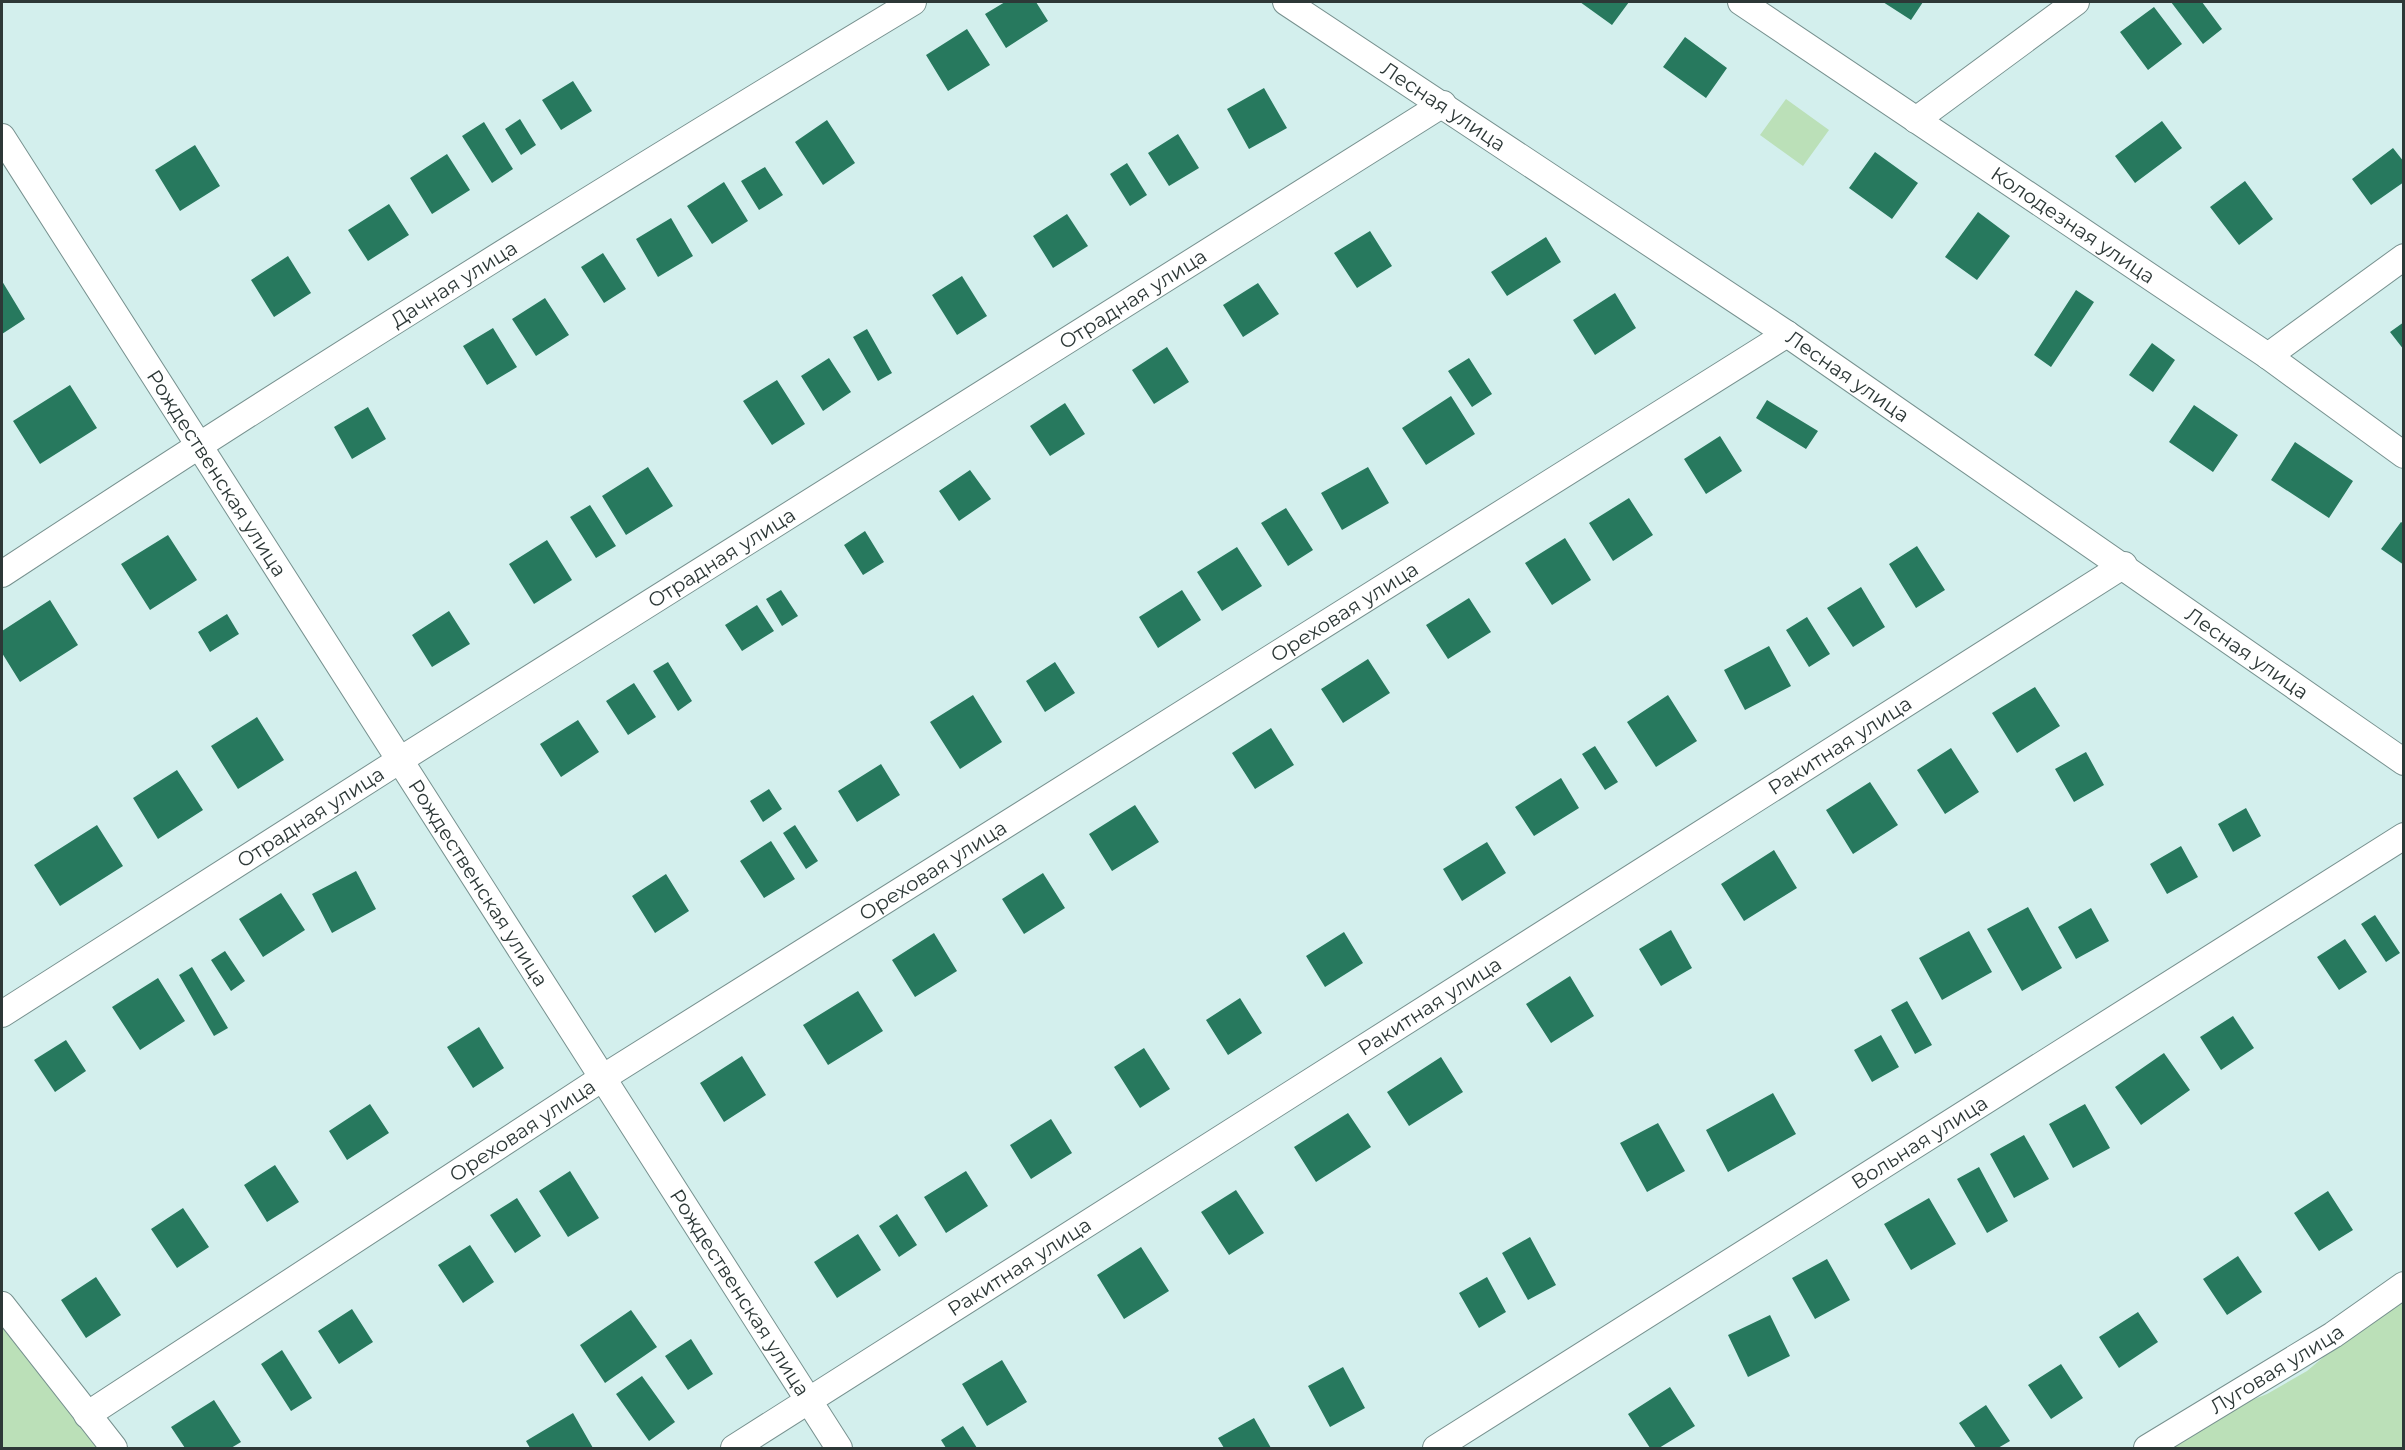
<svg xmlns="http://www.w3.org/2000/svg" width="2405" height="1450" font-family="Montserrat,sans-serif">
	<style>
		.green { fill: #bbe0b8 }
		.building { fill: #27795e }
		.lines { fill: none; stroke-linecap: round; stroke-linejoin: round }
		.minor-casing { stroke: #77918f; stroke-width: 28 }
		.minor { stroke: #fff; stroke-width: 26 }
		.labels { text-anchor: middle; stroke-width: 6; stroke-linejoin: round; paint-order: stroke }
		.street-label { font-size: 20px; fill: #2d3837; stroke: #e0fdfa }
	</style>
	<rect width="100%" height="100%" fill="#d3efed"/>
	<!-- green -->
	<path class="green" d="M1786 99 1829 130 1803 166 1760 135Z
		M2403 1292V1448H2164L2215 1415 2267 1394 2307 1371 2391 1300Z
		M2 1326 99 1448H2Z"/>
	<!-- building -->
	<path class="building" d="M1005 2H1036L1048 21 1006 48 985 14Z
		M1580 2H1629L1612 25Z
		M1883 2H1923L1911 20Z
		M2171 2H2202L2222 29 2203 44Z
		M2154 7 2182 44 2148 70 2120 32Z
		M967 29 990 65 948 91 926 55Z
		M1685 37 1727 68 1706 98 1663 67Z
		M573 81 592 111 561 130 542 100Z
		M1264 88 1287 128 1249 149 1227 109Z
		M520 119 536 145 521 155 505 129Z
		M827 120 855 163 823 185 795 142Z
		M2162 121 2182 148 2135 183 2115 156Z
		M484 122 513 169 492 183 462 136Z
		M1178 134 1199 168 1169 186 1148 153Z
		M195 145 220 186 180 211 155 170Z
		M2393 148 2404 162V182L2371 205 2352 179Z
		M1875 152 1918 183 1892 219 1849 188Z
		M447 154 470 190 432 214 410 178Z
		M1127 163 1147 195 1130 206 1110 174Z
		M765 167 783 195 759 210 741 181Z
		M2245 181 2273 219 2239 245 2210 207Z
		M724 182 748 221 712 244 687 206Z
		M389 204 409 235 368 261 348 230Z
		M1978 212 2010 236 1977 280 1945 257Z
		M1067 214 1088 246 1053 268 1033 236Z
		M671 218 693 256 658 277 636 239Z
		M1370 231 1392 266 1357 288 1334 253Z
		M1546 237 1561 262 1507 296 1491 272Z
		M603 253 626 289 604 303 581 267Z
		M288 256 311 293 274 317 251 280Z
		M962 276 987 316 957 335 932 295Z
		M2 281 25 319 2 334Z
		M1258 283 1279 314 1243 337 1223 305Z
		M2076 290 2094 302 2051 367 2034 355Z
		M1615 293 1636 328 1595 355 1573 320Z
		M545 298 569 335 536 356 512 319Z
		M2404 322V350L2390 332Z
		M493 328 517 367 487 385 463 346Z
		M867 329 892 373 878 381 853 337Z
		M2152 343 2175 360 2153 392 2129 375Z
		M1167 347 1189 382 1154 404 1132 370Z
		M829 358 851 392 823 411 801 376Z
		M1469 358 1492 394 1472 407 1448 371Z
		M777 380 805 424 772 445 743 401Z
		M70 385 97 428 40 464 13 421Z
		M1451 396 1475 434 1426 465 1402 428Z
		M1767 400 1818 431 1806 449 1756 418Z
		M1065 403 1085 434 1050 456 1030 426Z
		M2194 405 2238 435 2213 472 2169 442Z
		M368 407 386 439 352 459 334 427Z
		M1720 436 1742 471 1706 494 1684 459Z
		M2295 442 2353 481 2329 518 2271 480Z
		M648 467 673 506 626 535 602 496Z
		M1368 467 1389 503 1342 530 1321 493Z
		M970 470 991 499 959 521 939 491Z
		M1629 498 1653 535 1613 561 1589 523Z
		M590 505 616 546 596 558 570 517Z
		M1286 508 1313 550 1288 566 1261 523Z
		M2401 522 2404 524V565L2381 549Z
		M865 531 884 562 863 575 844 545Z
		M168 535 197 580 150 610 121 564Z
		M1565 538 1591 580 1552 605 1525 563Z
		M547 540 572 580 534 604 509 564Z
		M1917 546 1945 590 1916 608 1889 564Z
		M1237 547 1262 586 1222 611 1197 572Z
		M1861 587 1885 627 1853 647 1827 608Z
		M781 590 798 616 782 626 766 599Z
		M1182 590 1201 620 1158 648 1139 617Z
		M1469 598 1491 632 1448 659 1426 625Z
		M50 600 78 645 20 682 2 653V631Z
		M757 605 774 631 742 651 725 625Z
		M449 611 470 644 432 667 412 635Z
		M227 614 239 634 210 652 198 632Z
		M1807 617 1830 654 1809 667 1786 630Z
		M1769 646 1791 686 1745 710 1724 670Z
		M1368 659 1390 693 1343 723 1321 689Z
		M668 662 692 701 678 711 653 671Z
		M1055 662 1075 693 1045 712 1026 681Z
		M634 683 656 717 628 735 606 701Z
		M2035 687 2060 726 2017 753 1992 713Z
		M973 695 1002 742 960 769 930 722Z
		M1668 695 1697 741 1656 767 1627 722Z
		M257 717 284 760 238 789 211 746Z
		M578 720 599 752 561 777 540 744Z
		M1271 728 1294 765 1255 789 1232 753Z
		M1595 746 1618 782 1605 790 1582 754Z
		M1951 748 1979 792 1945 814 1917 770Z
		M2086 752 2104 785 2074 802 2055 769Z
		M881 764 900 795 857 822 838 791Z
		M177 770 203 810 158 839 133 798Z
		M1561 778 1579 808 1534 836 1515 807Z
		M1870 782 1898 825 1853 854 1826 810Z
		M769 789 782 809 763 822 750 801Z
		M1135 805 1159 842 1112 871 1089 834Z
		M2246 808 2261 836 2233 852 2218 824Z
		M97 825 123 866 60 906 34 865Z
		M795 825 818 861 806 869 783 833Z
		M771 841 795 879 764 898 740 861Z
		M1487 842 1506 873 1462 901 1443 869Z
		M2181 846 2198 877 2167 894 2150 864Z
		M1774 850 1797 888 1744 921 1721 884Z
		M356 871 376 909 332 933 312 894Z
		M1043 873 1065 908 1024 934 1002 899Z
		M666 874 689 911 655 933 632 896Z
		M281 893 305 930 263 957 239 919Z
		M2028 907 2062 968 2022 991 1987 929Z
		M2091 908 2109 941 2076 959 2058 927Z
		M2375 915 2400 953 2386 962 2361 924Z
		M1671 930 1692 968 1661 986 1639 949Z
		M1969 931 1992 972 1942 1000 1919 958Z
		M1344 932 1363 963 1325 987 1306 956Z
		M934 933 957 971 915 997 892 960Z
		M2345 939 2367 972 2339 990 2317 957Z
		M225 951 245 981 231 991 211 960Z
		M192 967 228 1028 214 1036 179 975Z
		M1570 976 1594 1016 1551 1043 1526 1004Z
		M158 978 185 1021 140 1050 112 1007Z
		M858 991 883 1031 828 1065 803 1025Z
		M1240 998 1262 1033 1228 1055 1206 1020Z
		M1907 1001 1932 1045 1915 1054 1891 1010Z
		M2233 1016 2254 1048 2221 1070 2200 1037Z
		M479 1027 504 1068 473 1088 447 1047Z
		M1881 1035 1899 1067 1872 1082 1854 1050Z
		M66 1040 86 1071 55 1092 34 1060Z
		M1144 1048 1170 1089 1140 1108 1114 1067Z
		M2164 1053 2190 1090 2141 1125 2115 1087Z
		M742 1056 766 1095 724 1122 700 1083Z
		M1441 1057 1463 1092 1409 1126 1387 1092Z
		M1773 1093 1796 1134 1728 1172 1706 1130Z
		M370 1104 389 1133 347 1160 329 1131Z
		M2085 1104 2110 1148 2073 1168 2049 1124Z
		M1348 1113 1371 1147 1316 1182 1294 1147Z
		M1051 1119 1072 1153 1031 1179 1010 1145Z
		M1658 1123 1685 1171 1647 1192 1620 1143Z
		M2024 1135 2049 1179 2014 1198 1990 1154Z
		M275 1165 299 1202 267 1222 244 1185Z
		M1979 1167 2008 1221 1987 1233 1957 1179Z
		M570 1171 599 1218 568 1237 539 1191Z
		M966 1171 988 1206 946 1233 924 1197Z
		M1236 1190 1264 1233 1229 1255 1201 1212Z
		M2328 1191 2353 1230 2319 1251 2294 1213Z
		M517 1198 541 1236 515 1253 490 1215Z
		M1929 1198 1956 1244 1911 1270 1884 1224Z
		M183 1208 209 1247 177 1268 151 1229Z
		M897 1214 917 1245 899 1257 879 1226Z
		M858 1234 881 1270 837 1298 814 1262Z
		M1530 1237 1556 1285 1528 1300 1502 1253Z
		M470 1245 494 1282 463 1303 438 1265Z
		M1141 1247 1169 1291 1124 1319 1097 1275Z
		M2238 1256 2262 1292 2227 1315 2203 1279Z
		M1827 1259 1850 1300 1815 1319 1792 1278Z
		M96 1277 121 1315 86 1338 61 1300Z
		M1487 1277 1506 1312 1479 1328 1459 1293Z
		M352 1309 373 1342 339 1364 318 1331Z
		M631 1310 657 1347 605 1383 580 1345Z
		M2138 1312 2158 1342 2119 1368 2099 1337Z
		M1770 1315 1790 1356 1748 1377 1728 1335Z
		M691 1339 713 1374 688 1390 665 1356Z
		M282 1350 312 1398 291 1411 261 1364Z
		M1002 1360 1027 1402 987 1426 962 1384Z
		M2061 1364 2083 1398 2051 1419 2028 1385Z
		M1343 1367 1365 1408 1330 1427 1308 1386Z
		M642 1376 675 1422 649 1441 616 1394Z
		M1670 1387 1695 1426 1659 1448H1650L1628 1414Z
		M214 1400 241 1442 231 1448H185L171 1427Z
		M1986 1405 2010 1441 1998 1448H1976L1959 1423Z
		M573 1413 593 1448H530L526 1441Z
		M1254 1418 1271 1448H1224L1218 1438Z
		M963 1426 977 1448H946L941 1440Z"/>
	<g class="lines">
		<defs>
			<g id="minor">
				<path id="s1" d="M1286 2 1787 334 2404 762"/>
				<path id="s2" d="M1741 2 2268 356 2404 455"/>
				<path d="M1916 120 2076 2"/>
				<path id="s3" d="M2 137 839 1448"/>
				<path d="M2268 356 2404 257"/>
				<path id="s4" d="M2 574C301 377 606 187 913 2"/>
				<path id="s5" d="M2 1014 400 760 1443 104"/>
				<path d="M2 1305 114 1448"/>
				<path id="s6" d="M87 1415 604 1077 1787 334"/>
				<path id="s7" d="M734 1448 2124 565"/>
				<path id="s8" d="M1436 1448 2404 836"/>
				<path id="s9" d="M2147 1448 2333 1335 2404 1285"/>
			</g>
		</defs>
		<!-- minor casing -->
		<use href="#minor" class="minor-casing"/>
		<!-- minor -->
		<use href="#minor" class="minor"/>
	</g>
	<g class="labels">
		<!-- street labels -->
		<g class="street-label">
			<text dy="7" stroke="none"><textPath href="#s1" startOffset="189">Лесная улица</textPath></text>
			<text dy="7" stroke="none"><textPath href="#s2" startOffset="400">Колодезная улица</textPath></text>
			<text dy="7" stroke="none"><textPath href="#s4" startOffset="537">Дачная улица</textPath></text>
			<text dy="7" stroke="none"><textPath href="#s5" startOffset="1338">Отрадная улица</textPath></text>
			<text dy="7" stroke="none"><textPath href="#s1" startOffset="675">Лесная улица</textPath></text>
			<text dy="7" stroke="none"><textPath href="#s3" startOffset="399">Рождественская улица</textPath></text>
			<text dy="7" stroke="none"><textPath href="#s5" startOffset="852">Отрадная улица</textPath></text>
			<text dy="7" stroke="none"><textPath href="#s6" startOffset="1492">Ореховая улица</textPath></text>
			<text dy="7" stroke="none"><textPath href="#s1" startOffset="1161">Лесная улица</textPath></text>
			<text dy="7" stroke="none"><textPath href="#s7" startOffset="1310">Ракитная улица</textPath></text>
			<text dy="7" stroke="none"><textPath href="#s5" startOffset="366">Отрадная улица</textPath></text>
			<text dy="7" stroke="none"><textPath href="#s6" startOffset="1006">Ореховая улица</textPath></text>
			<text dy="7" stroke="none"><textPath href="#s3" startOffset="885">Рождественская улица</textPath></text>
			<text dy="7" stroke="none"><textPath href="#s7" startOffset="824">Ракитная улица</textPath></text>
			<text dy="7" stroke="none"><textPath href="#s6" startOffset="520">Ореховая улица</textPath></text>
			<text dy="7" stroke="none"><textPath href="#s8" startOffset="572">Вольная улица</textPath></text>
			<text dy="7" stroke="none"><textPath href="#s7" startOffset="338">Ракитная улица</textPath></text>
			<text dy="7" stroke="none"><textPath href="#s3" startOffset="1371">Рождественская улица</textPath></text>
			<text dy="7" stroke="none"><textPath href="#s9" startOffset="152">Луговая улица</textPath></text>
		</g>
	</g>
	<!-- border -->
	<rect width="2405" height="1450" fill="none" stroke="#2d3837" stroke-width="6"/>
</svg>
